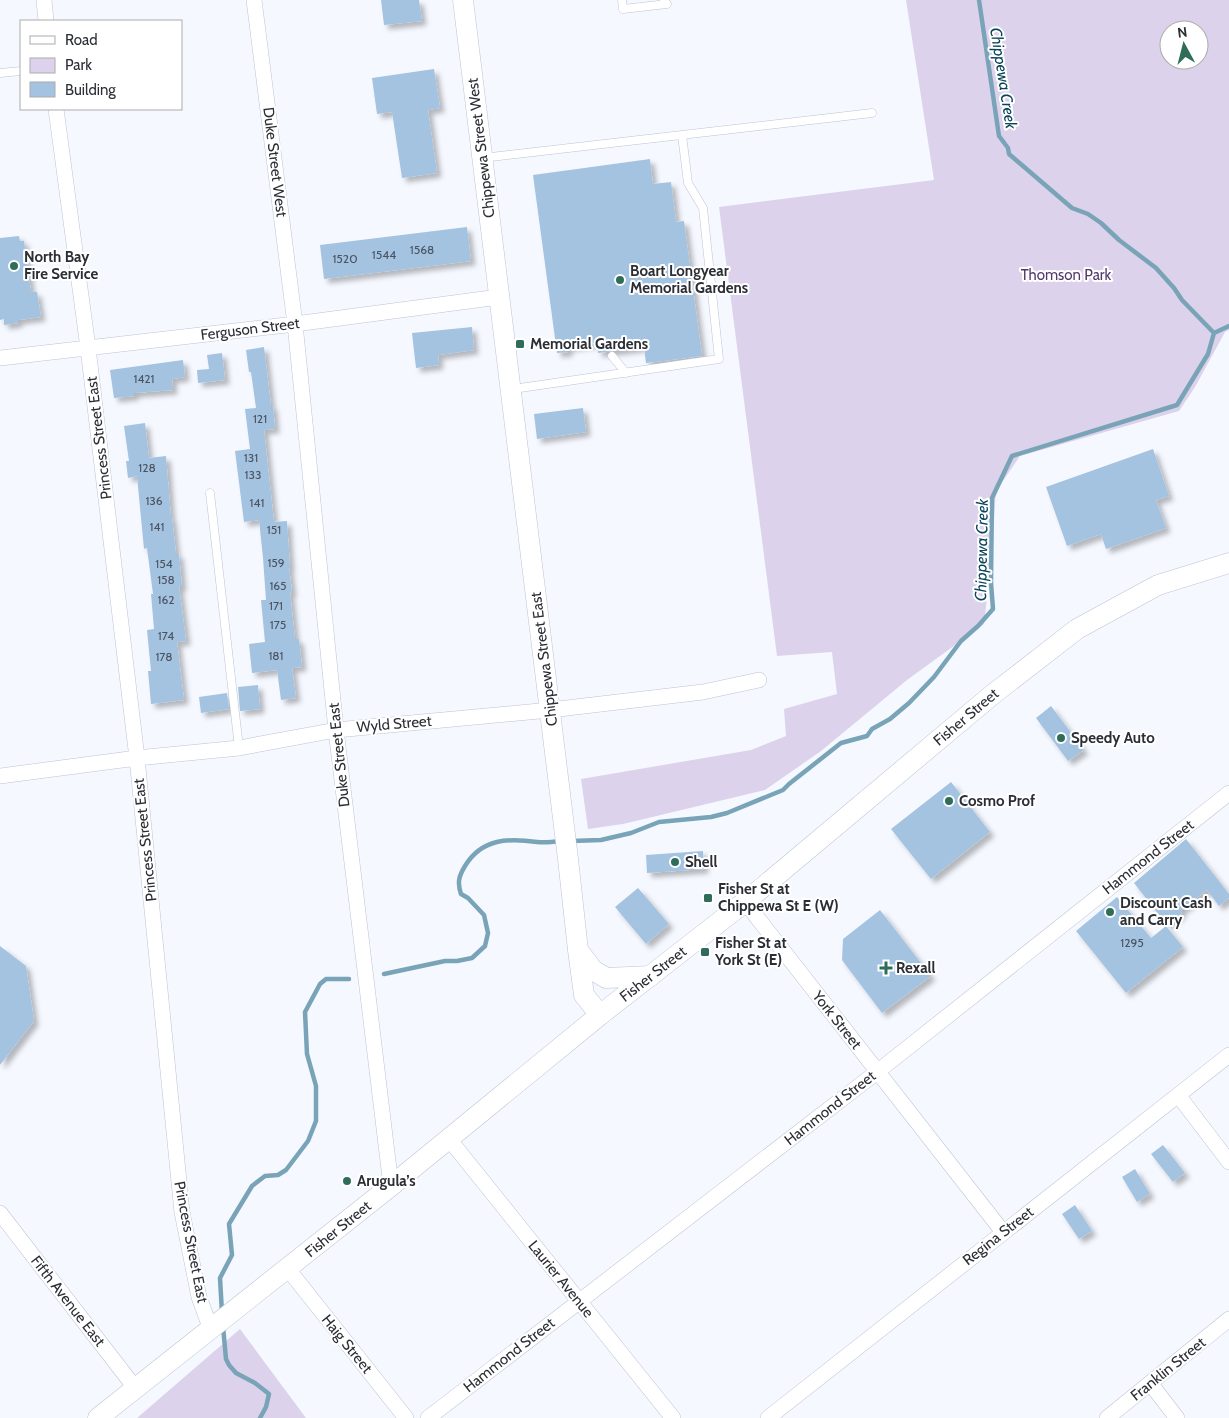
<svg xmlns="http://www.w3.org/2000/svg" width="1229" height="1418" font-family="Cabin,sans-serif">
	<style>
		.green { fill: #ddd2eb; fill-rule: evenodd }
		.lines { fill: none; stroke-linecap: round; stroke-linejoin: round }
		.stream { stroke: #79a4b8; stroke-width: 4.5 }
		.building { fill: #a4c3e1; filter: url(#shadow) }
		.lane-casing { stroke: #bcc3d4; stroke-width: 9 }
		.street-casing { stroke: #bcc3d4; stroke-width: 16 }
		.secondary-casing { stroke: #bcc3d4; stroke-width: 21 }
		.lane { stroke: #fff; stroke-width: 8 }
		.street { stroke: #fff; stroke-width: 15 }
		.secondary { stroke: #fff; stroke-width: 20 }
		.poi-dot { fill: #2f6d5a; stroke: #fff; stroke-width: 2 }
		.labels { text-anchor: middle; stroke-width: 4; stroke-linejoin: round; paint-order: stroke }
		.number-label { font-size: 12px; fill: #4a5360 }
		.street-label { font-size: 15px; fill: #2c2e35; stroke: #fff }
		.poi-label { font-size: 15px; font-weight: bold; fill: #2c2e35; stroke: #fff; text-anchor: start }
		.park-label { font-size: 15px; fill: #52396a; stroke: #fff }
		.water-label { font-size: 16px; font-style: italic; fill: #08445a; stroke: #fff }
	</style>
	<defs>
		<filter id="shadow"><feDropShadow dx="4.5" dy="4.5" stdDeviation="2.5" flood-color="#0004"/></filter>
	</defs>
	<rect width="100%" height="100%" fill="#f5f8ff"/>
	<!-- green -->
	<path class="green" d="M906 0H1229V330L1225 332 1195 387 1179 411 1020 456 996 491 990 573 984 624 907 680 821 751 765 790 623 824 588 829 581 779 751 750 786 736 784 709 837 694 832 652 777 656 719 207 934 180ZM1169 30H1199V60H1169Z
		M240 1329 306 1418H137Z"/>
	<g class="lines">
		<!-- stream -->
		<path class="stream" d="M1214 333 1229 326
			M571 841 601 840 631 833 659 822 711 817 727 813 783 790 789 784 841 743 867 736 872 729 890 719 909 703 934 677 961 641 978 626 993 609 991 583 992 498 1012 456 1177 405 1208 354 1214 333 1182 300 1174 288 1156 268 1119 240 1101 223 1088 214 1072 208 1009 154 1008 148 999 136 979 0
			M384 974 445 961H457L472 958 485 946 488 933 484 915 468 898 461 894C457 882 459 876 465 866 482 838 509 838 537 842 545 843 553 842 561 841
			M222 1313 220 1278 232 1255 229 1224 252 1186 265 1176 278 1175 286 1170 308 1141 316 1121V1086L307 1054 305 1012 320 984 326 979H349
			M223 1326 226 1359 229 1365 236 1373 255 1383 269 1394 266 1407 260 1418"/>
	</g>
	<!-- building -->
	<path class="building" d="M381 0H419L422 21 384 25Z
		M434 69 440 108 428 110 437 173 402 178 392 112 377 114 372 78Z
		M650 159 653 184 671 182 676 222 684 221 702 356 646 363 644 347 598 353 597 343 568 347V352L557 353 533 175Z
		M467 227 471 261 324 279 320 245Z
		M19 236 20 241H24L31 292H37L41 317 18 320V323L4 325V319L0 320V238Z
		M472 327 474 350 438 355 439 365 416 368 412 333Z
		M264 347 271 406H273L275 429 264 430 274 522 287 521 290 568H289L292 592 290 593 295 639H299L302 667 292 668 296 698 281 700 277 670 252 673 249 644 265 642 261 600H266L263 558 259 520 244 522 235 451 250 449 245 409 256 408 251 372H249L246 350Z
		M222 353 225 380 198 383 197 370 209 369 207 355Z
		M183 360 185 377 172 379 173 390 134 393V396L114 398 110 370Z
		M583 408 586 432 537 439 534 414Z
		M145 423 149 458 166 456 171 518H172L176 554H179L182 587H179L186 641 177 642 184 700 151 704 148 671H151L147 630 154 629 151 594H153L147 548 144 549 137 476 128 478 126 461H129L124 426Z
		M1153 449 1169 496 1156 500 1166 528 1106 549 1101 534 1067 546 1046 487Z
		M258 685 260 709 240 711 238 687Z
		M227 693 229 709 201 713 199 697Z
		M1051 706 1084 750 1068 761 1036 718Z
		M951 782 990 832 931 879 891 829Z
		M1186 839 1229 894V898L1219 906 1207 890 1180 911 1182 913 1167 925 1134 883Z
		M703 851 704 869 647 873 646 855Z
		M638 888 669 924 646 944 615 907Z
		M1117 897 1151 938 1166 926 1183 947 1126 993 1076 931Z
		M880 910 931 976 882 1013 842 960 843 939Z
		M0 946 26 966 34 1021 0 1065Z
		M1163 1145 1185 1173 1173 1182 1151 1154Z
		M1135 1169 1150 1194 1137 1202 1122 1177Z
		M1075 1205 1092 1231 1079 1239 1062 1214Z"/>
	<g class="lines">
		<defs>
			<path id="lane" d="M622 0 623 9 667 4 664 0
				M0 73 21 71
				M482 158 872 113
				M612 356 626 373
				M513 389 719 359 703 208 688 183 682 135
				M210 493 239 748"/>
			<path id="street" d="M44 0 46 21
				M254 0 295 324 336 730 391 1186
				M56 109 88 348 137 758 182 1212 199 1297 211 1330
				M0 358 295 324 499 297
				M0 776 137 758 239 748 336 730 550 710 703 692 759 680
				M745 902 1003 1232
				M1178 1095 1229 1162
				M449 1139 673 1418
				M0 1213 136 1389
				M288 1269 406 1418
				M1150 1383 1177 1418
				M428 1418 877 1072 1229 793
				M768 1418 1229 1055
				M1107 1418 1229 1319"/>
			<path id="secondary" d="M463 0 568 859 578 950 584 995 600 1015
				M578 950 593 970 606 978 651 976
				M98 1418 391 1186 600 1015 745 902 992 695 1077 629 1158 585 1229 563"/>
		</defs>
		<!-- lane casing -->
		<use href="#lane" class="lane-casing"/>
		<!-- street casing -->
		<use href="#street" class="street-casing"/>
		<!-- secondary casing -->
		<use href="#secondary" class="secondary-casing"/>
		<!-- lane -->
		<use href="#lane" class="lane"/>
		<!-- street -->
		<use href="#street" class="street"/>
		<!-- secondary -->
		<use href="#secondary" class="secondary"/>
	</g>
	<!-- markers -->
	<g class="poi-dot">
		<circle cx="14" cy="266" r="5"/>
		<circle cx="620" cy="280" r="5"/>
		<rect x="515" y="339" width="10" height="10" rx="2.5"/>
		<circle cx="1061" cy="738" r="5"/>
		<circle cx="949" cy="801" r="5"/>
		<circle cx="675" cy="862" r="5"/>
		<rect x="703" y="893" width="10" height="10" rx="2.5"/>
		<circle cx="1110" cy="912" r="5"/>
		<rect x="700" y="947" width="10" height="10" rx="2.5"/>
		<path d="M883.5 960.5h5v5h5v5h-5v5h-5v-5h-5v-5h5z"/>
		<circle cx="347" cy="1181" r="5"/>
	</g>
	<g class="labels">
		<!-- number labels -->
		<g class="number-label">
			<text x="422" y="254">1568</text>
			<text x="384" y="259">1544</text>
			<text x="345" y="263">1520</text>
			<text x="144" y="383">1421</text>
			<text x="260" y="423">121</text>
			<text x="251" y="462">131</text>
			<text x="147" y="472">128</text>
			<text x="253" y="479">133</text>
			<text x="154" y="505">136</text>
			<text x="257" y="507">141</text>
			<text x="157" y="531">141</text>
			<text x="274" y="534">151</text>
			<text x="276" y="567">159</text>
			<text x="164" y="568">154</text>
			<text x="166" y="584">158</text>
			<text x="278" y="590">165</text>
			<text x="166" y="604">162</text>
			<text x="276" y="610">171</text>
			<text x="278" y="629">175</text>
			<text x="166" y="640">174</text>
			<text x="276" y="660">181</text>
			<text x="164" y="661">178</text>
			<text x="1132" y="947">1295</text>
		</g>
		<!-- street labels -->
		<g class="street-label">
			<text transform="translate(481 148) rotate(-97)" y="5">Chippewa Street West</text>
			<text transform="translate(275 162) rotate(83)" y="5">Duke Street West</text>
			<text transform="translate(250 329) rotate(-7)" y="5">Ferguson Street</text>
			<text transform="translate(99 438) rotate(-97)" y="5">Princess Street East</text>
			<text transform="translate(544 659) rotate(-97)" y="5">Chippewa Street East</text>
			<text transform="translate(966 717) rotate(-40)" y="5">Fisher Street</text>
			<text transform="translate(394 724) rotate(-5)" y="5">Wyld Street</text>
			<text transform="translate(339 755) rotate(-96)" y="5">Duke Street East</text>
			<text transform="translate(145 840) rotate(-96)" y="5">Princess Street East</text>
			<text transform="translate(1148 857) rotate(-38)" y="5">Hammond Street</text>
			<text transform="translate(653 974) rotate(-38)" y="5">Fisher Street</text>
			<text transform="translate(837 1020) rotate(52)" y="5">York Street</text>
			<text transform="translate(830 1108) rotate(-38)" y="5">Hammond Street</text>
			<text transform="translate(338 1229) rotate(-39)" y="5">Fisher Street</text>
			<text transform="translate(998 1236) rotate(-38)" y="5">Regina Street</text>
			<text transform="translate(191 1242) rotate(79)" y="5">Princess Street East</text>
			<text transform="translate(561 1279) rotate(51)" y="5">Laurier Avenue</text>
			<text transform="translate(68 1301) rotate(52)" y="5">Fifth Avenue East</text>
			<text transform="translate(347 1344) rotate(51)" y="5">Haig Street</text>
			<text transform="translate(509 1355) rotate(-38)" y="5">Hammond Street</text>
			<text transform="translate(1168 1369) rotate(-39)" y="5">Franklin Street</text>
		</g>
		<!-- poi labels -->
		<g class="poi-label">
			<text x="24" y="262">North Bay<tspan x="24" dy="17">Fire Service</tspan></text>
			<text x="630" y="276">Boart Longyear<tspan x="630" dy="17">Memorial Gardens</tspan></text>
			<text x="530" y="349">Memorial Gardens</text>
			<text x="1071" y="743">Speedy Auto</text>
			<text x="959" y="806">Cosmo Prof</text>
			<text x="685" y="867">Shell</text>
			<text x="718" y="894">Fisher St at<tspan x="718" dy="17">Chippewa St E (W)</tspan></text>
			<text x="1120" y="908">Discount Cash<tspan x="1120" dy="17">and Carry</tspan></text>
			<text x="715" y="948">Fisher St at<tspan x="715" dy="17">York St (E)</tspan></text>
			<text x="896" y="973">Rexall</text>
			<text x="357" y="1186">Arugula’s</text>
		</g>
		<!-- park labels -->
		<g class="park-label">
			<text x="1066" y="280">Thomson Park</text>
		</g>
		<!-- water labels -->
		<g class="water-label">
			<text transform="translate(1004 78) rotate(81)" y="6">Chippewa Creek</text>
			<text transform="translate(981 550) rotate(-89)" y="6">Chippewa Creek</text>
		</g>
	</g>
	<!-- legend -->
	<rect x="20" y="20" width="162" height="90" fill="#ffffff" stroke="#ababae"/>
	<rect x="30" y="36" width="25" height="8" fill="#ffffff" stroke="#ababae"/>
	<text x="65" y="45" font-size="15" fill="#2c2e35">Road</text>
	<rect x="30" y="58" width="25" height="15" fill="#ddd2eb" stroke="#ababae"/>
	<text x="65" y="70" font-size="15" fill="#2c2e35">Park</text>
	<rect x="30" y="82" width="25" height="15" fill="#a4c3e1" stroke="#ababae"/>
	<text x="65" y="95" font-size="15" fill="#2c2e35">Building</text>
	<!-- north arrow -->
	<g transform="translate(1184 45) rotate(353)"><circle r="24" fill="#ffffff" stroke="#ababae"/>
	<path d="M0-4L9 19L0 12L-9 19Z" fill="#2f6d5a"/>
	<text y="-8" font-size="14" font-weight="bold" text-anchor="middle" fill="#2c2e35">N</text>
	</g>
</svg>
